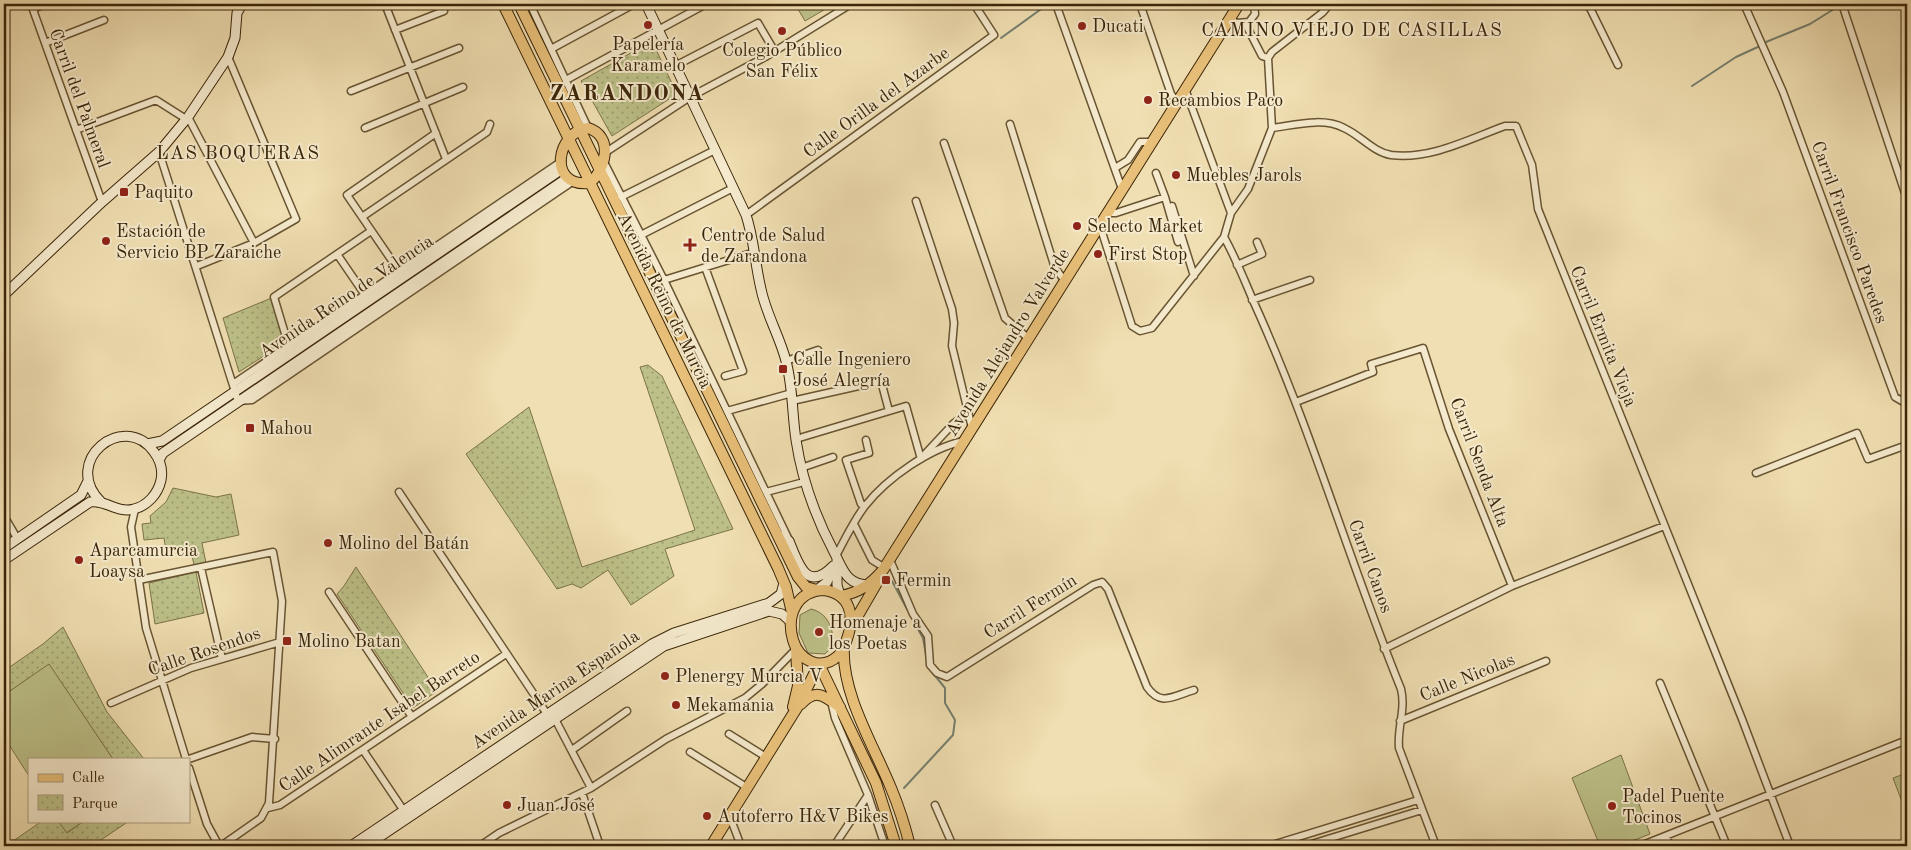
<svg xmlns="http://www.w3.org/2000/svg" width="1911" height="850" font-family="'Old Standard TT',serif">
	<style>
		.green { fill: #bdc189; stroke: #7c7348 }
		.park { fill: url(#park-dots); stroke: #7c7348 }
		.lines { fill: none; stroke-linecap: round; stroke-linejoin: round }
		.stream { stroke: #757f6f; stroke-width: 2 }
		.street-casing { stroke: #685432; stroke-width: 9 }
		.secondary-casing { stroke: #3b2508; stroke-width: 11 }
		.primary-casing { stroke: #3b2508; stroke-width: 12 }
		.street { stroke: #f5eacd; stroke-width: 6 }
		.secondary { stroke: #f5eacd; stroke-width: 9 }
		.primary { stroke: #e8c079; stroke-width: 10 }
		.poi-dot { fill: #8f2418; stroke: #f5eacd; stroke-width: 2 }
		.labels { text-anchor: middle; stroke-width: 4; stroke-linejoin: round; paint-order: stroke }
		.poi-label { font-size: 18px; fill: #3b2508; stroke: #f5eacd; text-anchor: start }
		.street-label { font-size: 18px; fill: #3b2508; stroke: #f5eacd }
		.neighbourhood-label { font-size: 19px; letter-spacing: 1px; fill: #3b2508; stroke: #f5eacd }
		.district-label { font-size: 22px; font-weight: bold; letter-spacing: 1px; fill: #3b2508; stroke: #f5eacd }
	</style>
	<defs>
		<pattern id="park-dots" width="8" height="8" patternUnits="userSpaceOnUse" patternTransform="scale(1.25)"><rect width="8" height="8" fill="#bdc189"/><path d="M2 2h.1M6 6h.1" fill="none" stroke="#9b9d6e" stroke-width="1.8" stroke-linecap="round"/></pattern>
	</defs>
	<rect width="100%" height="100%" fill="#f0dfb2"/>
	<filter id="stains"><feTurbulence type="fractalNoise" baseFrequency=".004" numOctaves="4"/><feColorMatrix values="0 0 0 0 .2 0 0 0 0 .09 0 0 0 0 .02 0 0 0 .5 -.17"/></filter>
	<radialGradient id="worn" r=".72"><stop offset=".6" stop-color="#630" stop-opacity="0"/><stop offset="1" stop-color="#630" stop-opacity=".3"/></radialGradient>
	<!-- green -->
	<path class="green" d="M795 4H834L805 21Z
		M811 609C828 613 834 629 833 646L825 654 808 653 799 633 800 615Z
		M49 663 113 759H29V776L4 737V695Z
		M1621 755 1650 834 1620 846H1600L1572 778Z
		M1907 773V815L1893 778Z
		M58 821H84L66 833Z"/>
	<!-- park -->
	<path class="park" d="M652 41 677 94 612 136 581 81Z
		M274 297 287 341 239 372 223 318Z
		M648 365 662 376 733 529 665 549 674 576 631 605 608 570 581 588 572 584 557 589 466 454 529 407 582 567 695 530 640 367Z
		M173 488 216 497 231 494 239 535 202 543 206 563 194 565 190 546 166 551 164 538 144 540 142 524 151 523 150 516 166 502Z
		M356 567 437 691 413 708 337 594 344 586Z
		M196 572 204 613 155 624 149 583Z
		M63 627 107 712 144 759H113L49 664 4 695V671L43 644Z
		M42 821H58L67 833 84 821H129L92 846H6Z"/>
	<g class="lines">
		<!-- stream -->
		<path class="stream" d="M1001 38 1048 4
			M1766 42 1810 24 1842 4
			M1692 86 1736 57 1760 46
			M892 581 908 611
			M913 620 923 638 927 660
			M904 788 953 735 955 720 945 703V688L928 667"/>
		<defs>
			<path id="street" d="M31 4 102 202
				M385 4 446 159
				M530 4 588 128
				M1140 4 1171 94 1177 102
				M1588 4 1618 65
				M1744 4 1783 92 1895 397 1907 404
				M1057 7 1122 189
				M33 9 45 4
				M1844 10 1907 199
				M1230 18 1236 23 1249 22 1255 14 1254 4
				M1245 23 1262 56 1268 58
				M395 30 444 11 441 4
				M45 43 104 20
				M551 49 634 4
				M675 66 758 23 775 52
				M566 80 706 4
				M1185 89 1231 213
				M351 91 459 48
				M188 117 254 243
				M1010 124 1055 268 1065 281
				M365 128 463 87
				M1272 128C1295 125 1323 117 1344 128 1360 135 1373 152 1391 155 1430 160 1469 139 1505 126H1516L1532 165 1538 209 1742 719 1790 846
				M76 130 156 100 186 119
				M944 143 1005 318 1029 339
				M159 152 238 401 252 400 572 182
				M606 152 690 97 767 56 851 4
				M604 162 664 280 789 540
				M1115 168 1128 160 1140 142H1151
				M1156 173 1165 197
				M621 197 715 150
				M916 201 952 309 954 323 952 346 972 428
				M1172 206 1194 276
				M1107 213H1116L1165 197 1178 242
				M746 215 994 35 974 4
				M362 217 487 132 490 124
				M1100 226 1132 326 1140 331 1152 328 1224 237 1231 213 1248 189 1272 128 1268 58 1272 52 1322 13 1330 4
				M641 235 733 188
				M1224 237C1238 262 1248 290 1260 316 1314 438 1351 566 1401 689 1406 709 1397 728 1399 748L1436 846
				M337 254 365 295
				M1237 265 1262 254 1257 242
				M197 266 254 243 296 219 228 57
				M705 267 743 371 725 376
				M399 271 347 195 436 133
				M664 280 755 252
				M1252 300 1310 280
				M289 347 274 297 371 231
				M786 361 818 350
				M233 384 562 161
				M792 401 881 381 889 411
				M1296 402 1373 372 1371 364 1423 348 1449 429 1512 586
				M727 411 792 393
				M796 439 906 406 921 459
				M925 454 953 424 968 413
				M801 468 833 457
				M1756 473 1857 433 1868 459 1907 445
				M399 492 547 714 555 719 591 788
				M766 492 804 482
				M865 506 861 504 846 460 869 453 866 440
				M135 509 131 527 146 628 186 759
				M4 516 17 538
				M854 524 872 560 885 568
				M836 556C845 539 854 520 865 506 887 478 930 448 964 441
				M890 560 913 614 928 636 930 665 937 673 947 677 1093 585 1102 582 1108 589 1147 687C1161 707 1173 696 1194 690
				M201 568 222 659
				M139 580 273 552 282 601 269 803 261 818 221 846
				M329 592 412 717
				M1384 649 1512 586 1664 526
				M1660 683 1727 846
				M831 701 835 718 868 795 885 846
				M111 703 191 668 280 642
				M1400 721 1546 661
				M729 734 766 757
				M363 750 404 811
				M572 750 627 711
				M690 752 748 788
				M189 759 252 737 275 739
				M189 768 207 824 219 846
				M582 793 600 846
				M935 805 953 846
				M268 808 280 805 506 654
				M730 817 741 846
				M1666 836 1670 846
				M8 846 13 844 17 846
				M480 846 499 833 591 788 666 739 745 698 762 684 796 649
				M834 846 868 795
				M1269 846 1418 800
				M1305 846 1422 810
				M1640 846 1907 740"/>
			<path id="secondary" d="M646 4 746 215C754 239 755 264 761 289 766 314 780 337 786 361 793 387 792 414 796 440 802 480 815 516 834 552 843 569 846 585 869 585
				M4 295 102 202 159 152 188 117 228 57 235 38 237 13 242 4
				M147 444 162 441 562 169
				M159 460 163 453 566 179
				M778 535 789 541C798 562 806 594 833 566
				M4 548 81 495 88 481
				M837 559V585L840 596
				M4 560 90 502C105 499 117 514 134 509 147 506 158 494 161 480 163 470 160 460 154 452 124 410 60 461 101 502
				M817 590 827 582 832 568
				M351 846 652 644 674 633 769 603 781 594 784 583
				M366 846 664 646 769 611 782 614 791 622"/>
			<path id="primary" d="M503 4 778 568 786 587 792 613
				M519 4 798 577 806 587 817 590
				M588 128C614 136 606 169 590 183 546 188 557 131 588 128Z
				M824 590C851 594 855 616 847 639 845 645 842 652 838 656 820 672 799 660 793 640 786 616 796 591 824 590Z
				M840 596C859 593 871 584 883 570L1239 4
				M853 624 878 581
				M844 647C841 693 874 746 891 788 899 807 905 826 910 846
				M819 664 876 783 896 846
				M801 704C817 687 825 697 840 707
				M793 707 798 686 796 650
				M711 846 798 706 819 664"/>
		</defs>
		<!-- street casing -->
		<use href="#street" class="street-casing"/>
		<!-- secondary casing -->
		<use href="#secondary" class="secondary-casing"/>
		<!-- primary casing -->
		<use href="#primary" class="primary-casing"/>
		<!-- street -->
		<use href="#street" class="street"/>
		<!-- secondary -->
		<use href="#secondary" class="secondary"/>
		<!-- primary -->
		<use href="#primary" class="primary"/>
	</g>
	<!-- markers -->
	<g class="poi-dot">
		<circle cx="648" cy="25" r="5"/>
		<circle cx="1082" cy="26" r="5"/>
		<circle cx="782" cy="31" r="5"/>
		<circle cx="1148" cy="100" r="5"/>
		<circle cx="1176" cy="175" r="5"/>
		<rect x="119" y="187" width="10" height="10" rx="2.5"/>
		<circle cx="1077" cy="226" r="5"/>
		<circle cx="106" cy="241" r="5"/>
		<path d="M687.5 237.5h5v5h5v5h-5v5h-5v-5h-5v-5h5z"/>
		<circle cx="1098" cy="254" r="5"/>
		<rect x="778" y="364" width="10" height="10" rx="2.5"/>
		<rect x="245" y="423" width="10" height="10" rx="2.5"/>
		<circle cx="328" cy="543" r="5"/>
		<circle cx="79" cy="560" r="5"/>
		<rect x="881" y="575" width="10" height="10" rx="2.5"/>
		<circle cx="819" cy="632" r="5"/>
		<rect x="282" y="636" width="10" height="10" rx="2.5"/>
		<circle cx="665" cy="676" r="5"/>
		<circle cx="676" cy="705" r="5"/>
		<circle cx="507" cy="805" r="5"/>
		<circle cx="1612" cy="806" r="5"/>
		<circle cx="707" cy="816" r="5"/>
	</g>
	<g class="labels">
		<!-- poi labels -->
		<g class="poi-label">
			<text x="1092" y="32">Ducati</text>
			<text x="648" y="50" text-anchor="middle">Papelería<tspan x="648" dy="21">Karamelo</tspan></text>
			<text x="782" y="56" text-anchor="middle">Colegio Público<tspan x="782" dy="21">San Félix</tspan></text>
			<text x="1158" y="106">Recambios Paco</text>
			<text x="1186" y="181">Muebles Jarols</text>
			<text x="134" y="198">Paquito</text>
			<text x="1087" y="232">Selecto Market</text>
			<text x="116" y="237">Estación de<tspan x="116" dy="21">Servicio BP Zaraiche</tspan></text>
			<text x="701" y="241">Centro de Salud<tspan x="701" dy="21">de Zarandona</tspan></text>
			<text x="1108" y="260">First Stop</text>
			<text x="793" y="365">Calle Ingeniero<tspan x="793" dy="21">José Alegría</tspan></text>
			<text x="260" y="434">Mahou</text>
			<text x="338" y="549">Molino del Batán</text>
			<text x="89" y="556">Aparcamurcia<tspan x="89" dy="21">Loaysa</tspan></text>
			<text x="896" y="586">Fermin</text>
			<text x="829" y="628">Homenaje a<tspan x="829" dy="21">los Poetas</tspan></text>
			<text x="297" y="647">Molino Batan</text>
			<text x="675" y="682">Plenergy Murcia V</text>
			<text x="686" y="711">Mekamania</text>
			<text x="1622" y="802">Padel Puente<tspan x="1622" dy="21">Tocinos</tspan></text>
			<text x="517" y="811">Juan José</text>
			<text x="717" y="822">Autoferro H&amp;V Bikes</text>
		</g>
		<!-- street labels -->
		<g class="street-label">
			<text transform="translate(80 98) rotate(70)" y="6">Carril del Palmeral</text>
			<text transform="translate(876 102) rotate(-36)" y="6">Calle Orilla del Azarbe</text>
			<text transform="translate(1850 232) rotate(70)" y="6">Carril Francisco Paredes</text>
			<text transform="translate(346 296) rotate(-34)" y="6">Avenida Reino de Valencia</text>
			<text transform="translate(665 300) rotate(64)" y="6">Avenida Reino de Murcia</text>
			<text transform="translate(1604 336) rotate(68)" y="6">Carril Ermita Vieja</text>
			<text transform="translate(1007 342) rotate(-58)" y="6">Avenida Alejandro Valverde</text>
			<text transform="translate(1480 462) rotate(69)" y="6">Carril Senda Alta</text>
			<text transform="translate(1371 566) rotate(70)" y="6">Carril Canos</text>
			<text transform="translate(1030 606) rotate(-32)" y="6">Carril Fermín</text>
			<text transform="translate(204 651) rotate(-19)" y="6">Calle Rosendos</text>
			<text transform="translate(1467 677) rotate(-22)" y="6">Calle Nicolas</text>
			<text transform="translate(555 689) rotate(-34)" y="6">Avenida Marina Española</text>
			<text transform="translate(379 721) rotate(-34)" y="6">Calle Alimrante Isabel Barreto</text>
		</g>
		<!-- neighbourhood labels -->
		<g class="neighbourhood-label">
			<text x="1352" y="36">CAMINO VIEJO DE CASILLAS</text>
			<text x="238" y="159">LAS BOQUERAS</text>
		</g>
		<!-- district labels -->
		<g class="district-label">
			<text x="627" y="100">ZARANDONA</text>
		</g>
	</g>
	<!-- margin -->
	<rect width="1911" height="850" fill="none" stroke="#f0dfb2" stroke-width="20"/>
	<rect x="5" y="5" width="1901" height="840" fill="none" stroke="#3b2508" stroke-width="2.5"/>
	<rect x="10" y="10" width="1891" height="830" fill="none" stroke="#3b2508"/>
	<!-- legend -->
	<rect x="28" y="758" width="162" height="65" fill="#f5eacd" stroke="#ab9b7e"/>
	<rect x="38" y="774" width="25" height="8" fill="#e8c079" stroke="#ab9b7e"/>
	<text x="72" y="782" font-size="15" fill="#3b2508">Calle</text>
	<rect x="38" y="795" width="25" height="15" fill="url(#park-dots)" stroke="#ab9b7e"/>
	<text x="72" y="808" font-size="15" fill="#3b2508">Parque</text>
	<rect width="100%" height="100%" filter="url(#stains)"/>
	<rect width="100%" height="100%" fill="url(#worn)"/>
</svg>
